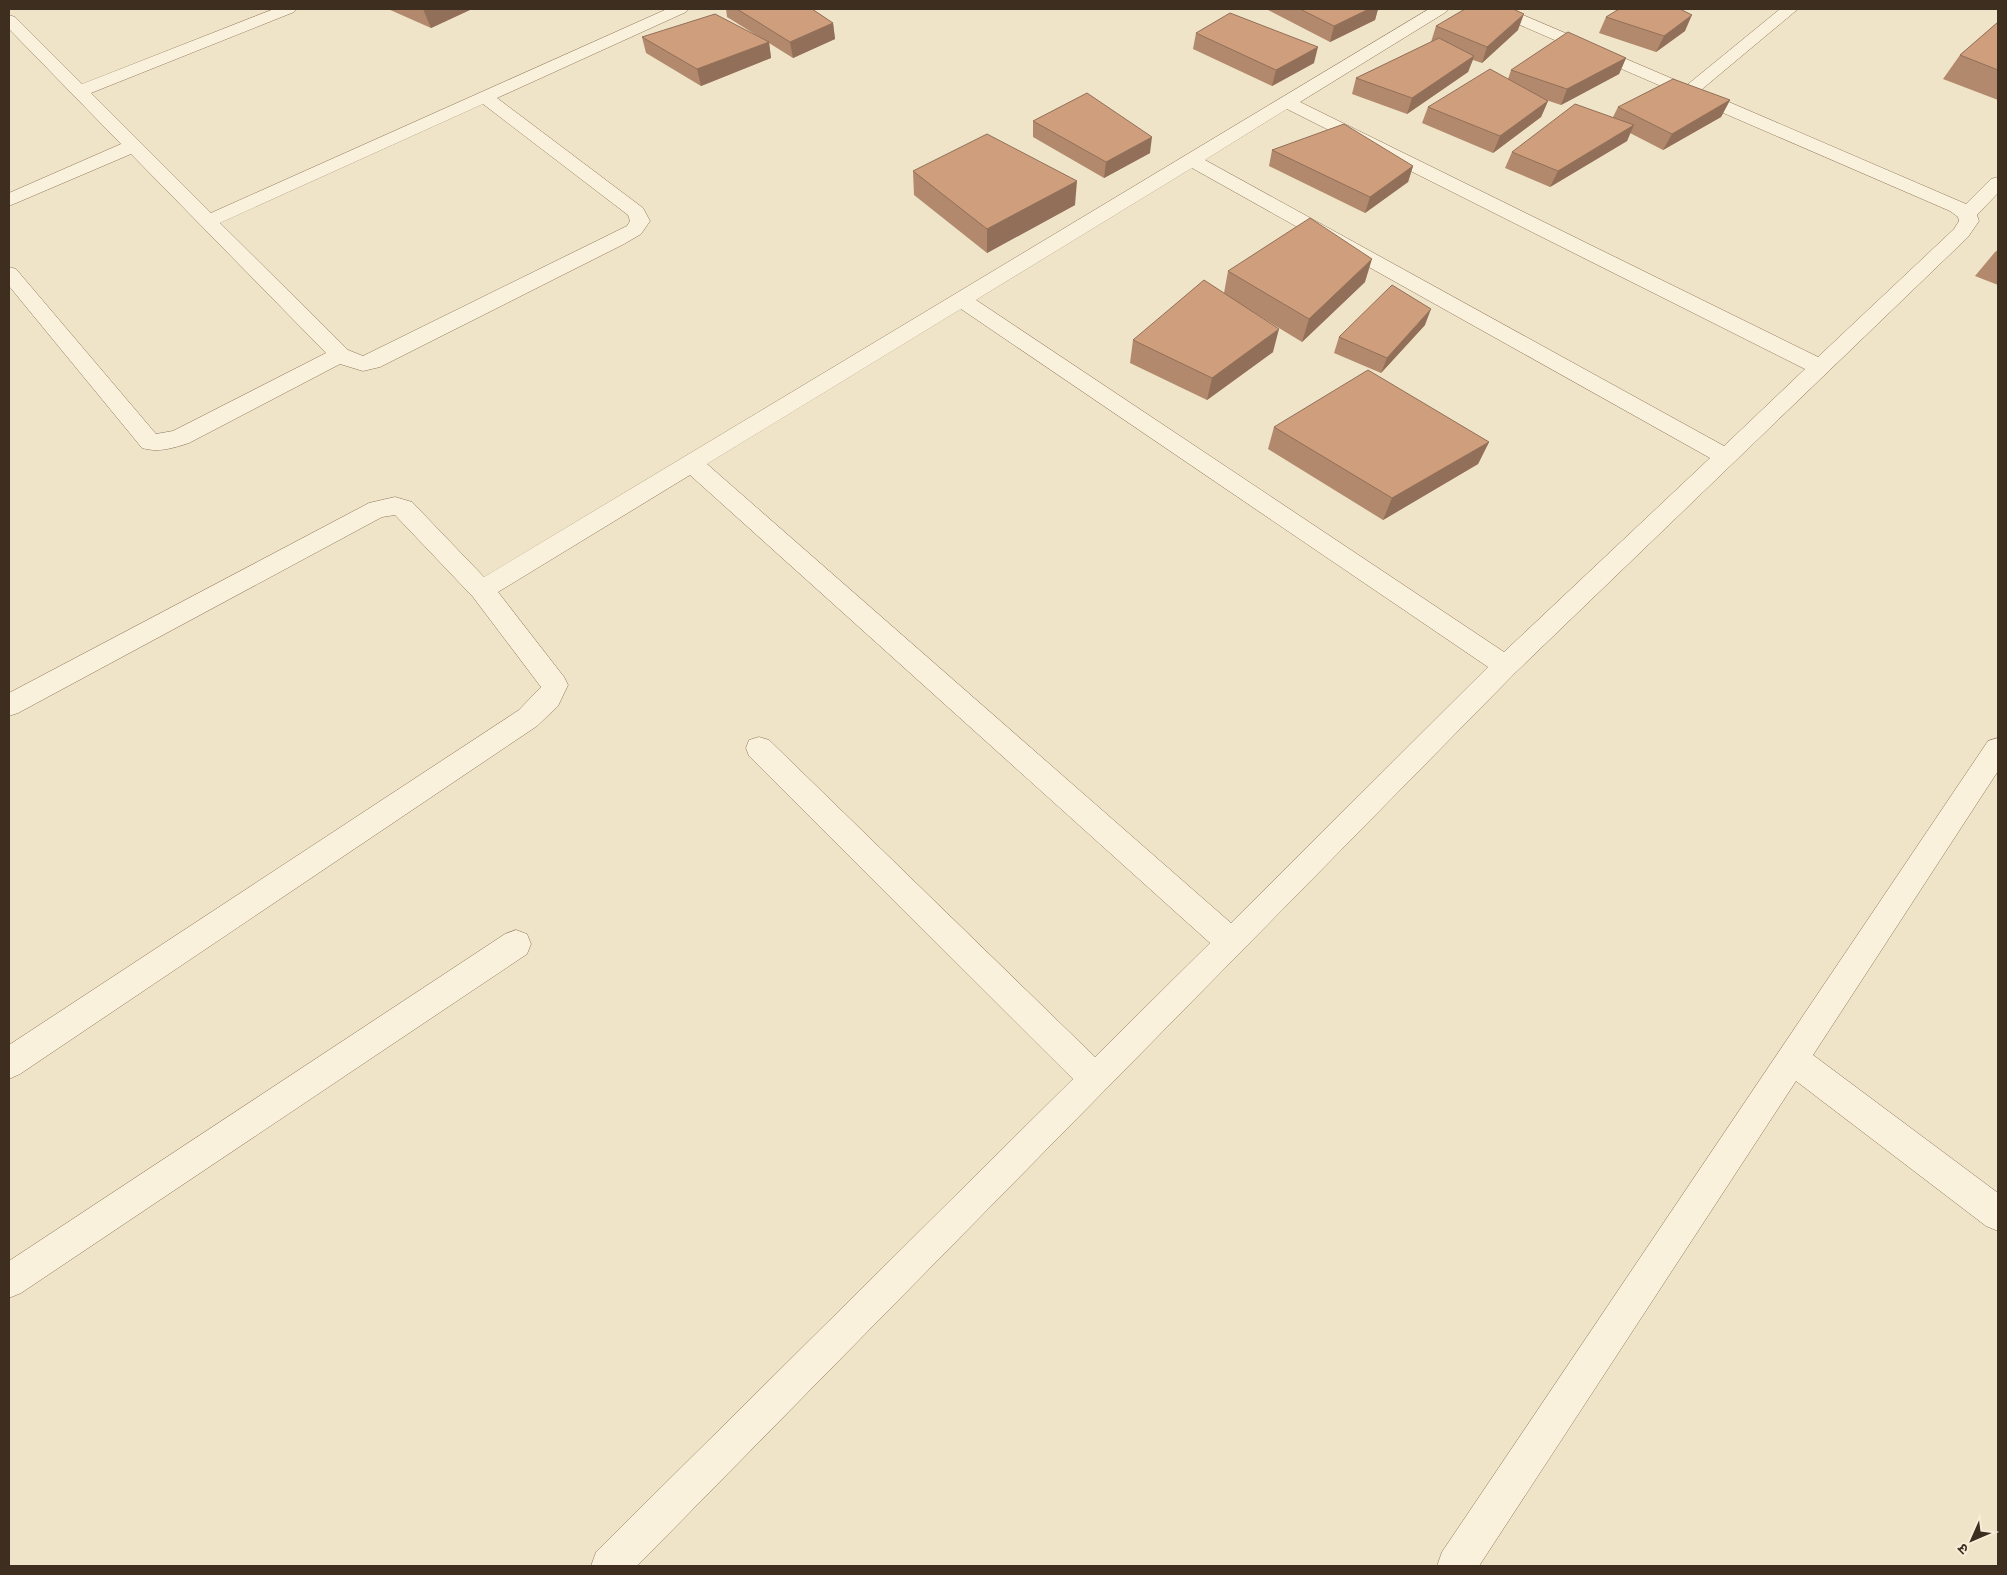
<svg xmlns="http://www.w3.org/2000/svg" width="2007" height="1575" font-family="'Times New Roman','Noto Sans Devanagari',serif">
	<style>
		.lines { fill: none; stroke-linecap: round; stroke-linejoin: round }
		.street-casing { stroke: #8d765c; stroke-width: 1 }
		.street { fill: #faf1dc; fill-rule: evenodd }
		.wall { fill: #b2896c }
		.shaded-wall { fill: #916f58 }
		.building { fill: #cf9f7d; stroke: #916f58 }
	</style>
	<rect width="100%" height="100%" fill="#f0e4c8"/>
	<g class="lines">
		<defs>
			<path id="street" d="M274 9H296L294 12 91 93 211 213 667 9H688L686 12 497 98 643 208 650 221 641 234 624 244 380 367 363 371 340 364 189 443C173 448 159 453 142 448L9 286V267L16 269 156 434 173 431 326 353 131 154 9 206V193L121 144 9 29V15L15 17 82 84ZM483 104 628 215 630 221 627 226 363 356 348 350 220 223Z
				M1429 9H1448L1446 12 1300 102 1818 357 1954 229 1959 221 1958 217 1950 211 1490 12 1488 9H1509L1687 85 1780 9H1798L1701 90 1966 204 1991 179 1998 177V193L1977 215 1979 221 1968 237 1515 673 637 1566H591L596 1552 1073 1079 749 756 746 748 749 740 759 737 769 740 1095 1057 1210 943 690 475 498 592 564 677 568 685 558 706 537 726 20 1074 9 1079V1045L519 710 541 687 473 597 395 515 382 517 18 713 9 716V693L369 503 395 497 412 502 484 577ZM1287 109 1805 369 1724 446 1205 160ZM1192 168 1710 458 1504 652 976 300ZM961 309 1488 667 1231 923 707 464Z
				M1998 738V771L1813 1055 1998 1193V1231L1986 1226 1796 1081 1479 1566H1437L1442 1552 1988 741Z
				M516 930 527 934 531 944 527 954 21 1293 9 1298V1261L505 934Z"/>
		</defs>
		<!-- street casing -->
		<use href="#street" class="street-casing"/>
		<!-- street -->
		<use href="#street" class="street"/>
	</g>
	<!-- wall -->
	<path class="wall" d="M388 9H472L431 28Z
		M726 9H812L833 23 835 39 793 58 769 43 771 58 701 86 646 53 642 37 761 38 727 17Z
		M1266 9H1378L1375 20 1330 42Z
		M1606 17 1685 31 1656 52 1599 33Z
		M1998 22V100L1943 79 1960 55Z
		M1436 26 1518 30 1482 63 1473 60 1468 72 1407 114 1352 94 1356 78 1431 42Z
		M1196 33 1314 63 1272 86 1193 49Z
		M1626 58 1619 74 1561 105 1546 100 1548 101 1541 117 1493 153 1422 123 1428 107 1508 79 1511 70Z
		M1730 100 1721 117 1663 150 1630 133 1627 141 1550 187 1505 168 1512 152 1613 117 1618 107Z
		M1033 121 1150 153 1104 178 1033 137Z
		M1272 150 1413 166 1408 182 1365 213 1269 166Z
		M913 171 1075 205 987 253 914 195Z
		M1998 250V285L1975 276 1995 252Z
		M1228 271 1365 282 1302 342 1253 312 1273 352 1207 400 1130 363 1133 340 1224 293Z
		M1425 325 1381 373 1334 353 1339 337Z
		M1274 427 1489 442 1478 464 1383 520 1268 449Z"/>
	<!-- shaded-wall -->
	<path class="shaded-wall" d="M423 9H472L431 28Z
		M1369 9H1378L1375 20 1330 42 1334 26Z
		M1524 14 1518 30 1482 63 1487 47Z
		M1692 15 1685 31 1656 52 1664 36Z
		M833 23 835 39 793 58 790 42Z
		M769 42 771 58 701 86 697 69Z
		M1318 47 1314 63 1272 86 1276 70Z
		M1474 56 1468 72 1407 114 1412 98Z
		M1626 58 1619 74 1561 105 1567 89Z
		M1730 100 1721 117 1663 150 1672 134Z
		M1548 101 1541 117 1493 153 1500 136Z
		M1634 125 1627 141 1550 187 1558 171Z
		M1152 137 1150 153 1104 178 1106 162Z
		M1413 166 1408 182 1365 213 1370 197Z
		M1077 181 1075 205 987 253V229Z
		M1372 259 1365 282 1302 342 1309 319Z
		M1431 309 1425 325 1381 373 1387 358Z
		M1279 329 1273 352 1207 400 1212 378Z
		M1489 442 1478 464 1383 520 1392 498Z"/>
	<!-- building -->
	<path class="building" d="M737 9H812L833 23 790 42Z
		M1300 9H1369L1334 26Z
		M1465 9H1513L1524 14 1487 47 1436 26Z
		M1619 9H1680L1692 15 1664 36 1606 17Z
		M1230 13 1318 47 1276 70 1196 33Z
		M715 14 769 42 697 69 642 37Z
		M1998 22V70L1960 55Z
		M1568 32 1626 58 1567 89 1511 70Z
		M1439 38 1474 56 1412 98 1356 78Z
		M1490 69 1548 101 1500 136 1428 107Z
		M1673 79 1730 100 1672 134 1618 107Z
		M1087 93 1152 137 1106 162 1033 121Z
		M1575 104 1634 125 1558 171 1512 152Z
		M1344 124 1413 166 1370 197 1272 150Z
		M987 134 1077 181 987 229 913 171Z
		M1310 218 1372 259 1309 319 1228 271Z
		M1204 280 1279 329 1212 378 1133 340Z
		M1392 285 1431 309 1387 358 1339 337Z
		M1368 370 1489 442 1392 498 1274 427Z"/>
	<!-- border -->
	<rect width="2007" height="1575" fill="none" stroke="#3d2e20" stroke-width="20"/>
	<!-- north arrow -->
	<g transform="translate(1972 1540) rotate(225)" stroke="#f7eed8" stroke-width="4" paint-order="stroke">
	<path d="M0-4L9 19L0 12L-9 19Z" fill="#3d2e20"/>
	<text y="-8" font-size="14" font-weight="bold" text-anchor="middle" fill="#3d2e20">उ</text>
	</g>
</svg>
